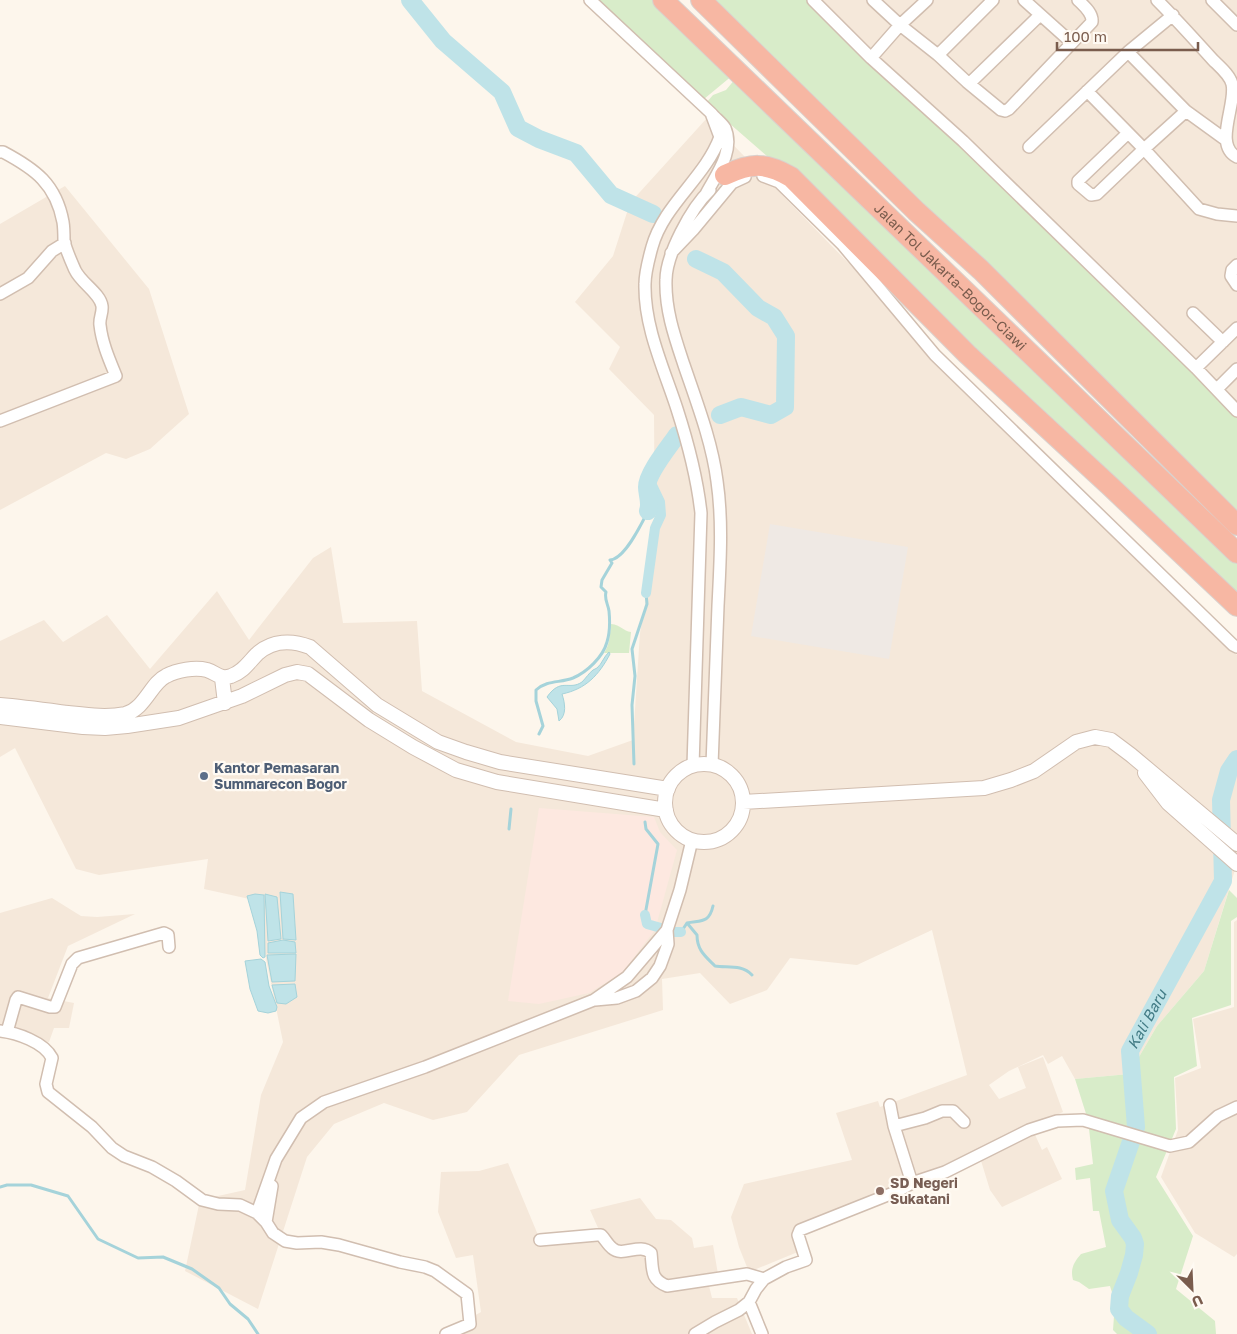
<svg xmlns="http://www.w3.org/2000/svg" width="1237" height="1334" font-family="'Golos Text',sans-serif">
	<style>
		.residential { fill: #f5e8da }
		.commercial { fill: #fde8e0 }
		.industrial { fill: #efe9e4 }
		.green { fill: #d8ecc9 }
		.water { fill: #bfe3e8; stroke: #a5d3da }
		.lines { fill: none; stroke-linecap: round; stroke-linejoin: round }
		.stream { stroke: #a5d3da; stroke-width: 3 }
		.canal { stroke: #bfe3e8; stroke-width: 10 }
		.river { stroke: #bfe3e8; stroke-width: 18 }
		.minor-casing { stroke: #d1beb0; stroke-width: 14 }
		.tertiary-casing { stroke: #d1beb0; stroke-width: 16 }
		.motorway-casing { stroke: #dad1cd; stroke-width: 22 }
		.minor { stroke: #fff; stroke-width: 11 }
		.tertiary { stroke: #fff; stroke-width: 14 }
		.motorway { stroke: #f7b7a3; stroke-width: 20 }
		.service-dot { fill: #5c6f8a; stroke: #fffaf3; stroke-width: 2 }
		.education-dot { fill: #8d6e63; stroke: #fffaf3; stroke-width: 2 }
		.labels { text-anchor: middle; stroke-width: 4.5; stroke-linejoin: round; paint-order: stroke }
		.street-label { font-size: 14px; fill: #7a5c4d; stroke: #fffaf3 }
		.service-label { font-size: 14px; font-weight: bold; fill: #4e5e75; stroke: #fffaf3; text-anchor: start }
		.education-label { font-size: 14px; font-weight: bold; fill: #785e54; stroke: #fffaf3; text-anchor: start }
		.water-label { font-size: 15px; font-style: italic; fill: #437c86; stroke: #fffaf3 }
	</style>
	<rect width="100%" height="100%" fill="#fdf6ec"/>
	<!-- residential -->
	<path class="residential" d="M813 0H1237V411Z
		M707 118 1024 443 1237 655V863L1204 971 1157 1026 1129 1074 1075 1079 1062 1056 1048 1064 1043 1055 1009 1071 989 1085 999 1099 1026 1088 1018 1067 1043 1057 1063 1112 1031 1126 1042 1150 1047 1147 1062 1179 1002 1207 990 1190 978 1151 796 1227 805 1249 749 1272 739 1247 731 1217 744 1184 852 1160 836 1113 878 1101 880 1107 967 1075 932 930 857 965 790 958 767 990 730 1004 700 973 662 979 663 1010 519 1055 467 1112 433 1120 384 1103 334 1124 307 1157 258 1309 185 1271 200 1200 245 1190 261 1095 283 1042 254 900 204 889 208 859 99 875 76 869 15 748 0 757V641L44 620 63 642 107 615 150 669 217 591 249 640 313 558 331 547 343 623 417 621 422 691 516 742 588 756 633 740 640 633 655 549 654 415 609 369 620 347 575 302 613 256 630 203Z
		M65 186 149 289 189 414 150 449 126 459 106 453 0 510V224Z
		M52 898 81 916 97 917 135 914 68 946 48 998 74 1003 69 1028H54L49 1042 0 1036V913Z
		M1237 920V1254L1234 1257 1195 1233 1161 1177 1178 1130 1175 1078 1201 1068 1193 1019 1234 1007V922Z
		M508 1163 538 1235 599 1230 590 1210 640 1198 656 1219 671 1220 692 1238 694 1248 713 1245 719 1280 708 1282 712 1298H737L752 1334H442L481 1312 473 1255 456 1258 438 1212 441 1172 479 1171Z"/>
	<!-- commercial -->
	<path class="commercial" d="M539 808 654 817 660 832 677 850 655 930 622 973 589 993 539 1004 508 1001Z"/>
	<!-- industrial -->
	<path class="industrial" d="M770 524 908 547 889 659 751 636Z"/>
	<!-- green -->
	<path class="green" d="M594 0H658L733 75 704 99Z
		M701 0H813L1237 411V525Z
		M736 78 1237 553V606L791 177 706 103 713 95 726 90Z
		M611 624C621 625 623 631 631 632L629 653H604C610 645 610 633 611 624Z
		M1229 890 1237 898V917L1231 921V1005L1192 1018 1197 1066 1174 1077 1176 1129 1156 1177 1193 1236 1176 1289 1215 1321 1216 1334H1117L1113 1330 1115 1302 1110 1286 1089 1289 1079 1282 1073 1280C1070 1269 1074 1262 1081 1254L1106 1247 1099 1211H1093L1090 1178 1076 1180 1075 1168 1093 1164 1088 1120 1075 1079 1129 1074 1157 1026 1204 971Z"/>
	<!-- water -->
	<path class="water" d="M609 652 610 654C599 675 586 689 562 694 565 703 567 715 559 721L557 709 547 697C561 677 569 691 582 682 586 678 589 673 593 670 594 669 596 669 597 668 602 664 604 656 609 652Z
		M280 892 293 894 296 940 283 939Z
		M255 894 264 895 265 957 263 958 260 955 257 931 247 896Z
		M265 894 277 897 281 939 268 941Z
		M283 940 295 942 296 953H268V943Z
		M296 954 295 981 272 982 267 955Z
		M261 959 265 962 269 986 277 1007 276 1011 268 1013 258 1011 250 989 245 961Z
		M295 984 297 997 286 1004 277 1003 272 985Z"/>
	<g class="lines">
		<!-- stream -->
		<path class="stream" d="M539 734 543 726 536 701V690C547 680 560 683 573 678 587 672 603 657 607 642 610 632 610 621 609 611 608 604 604 599 606 592L601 587 602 580 612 563 610 560C625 559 642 523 648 511
			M634 764 632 705 635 676 632 649 647 604 646 593
			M509 829 511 809
			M645 915 658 844 646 829 645 822
			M687 923C700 920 709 924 713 906
			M681 932 687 923 697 935C697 950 705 956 715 966 727 968 742 964 752 975
			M0 1187 7 1185H31L68 1196 98 1239 138 1258 163 1257 192 1269 219 1288 230 1304 248 1319 258 1334"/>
		<!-- canal -->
		<path class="canal" d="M646 593 655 528 661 515 660 502 649 479
			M645 915 647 924 675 932H681"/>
		<!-- river -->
		<g class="river">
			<path d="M410 0 443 41 502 92 518 128 539 139 576 153 611 195 653 214"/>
			<path d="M696 259 723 272 758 308 774 317 786 336 785 407 771 415 741 407 720 415"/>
			<path d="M648 511C651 503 647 495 647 487 647 473 669 447 677 435"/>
			<path id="s1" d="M1148 1334 1126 1318 1119 1309 1120 1296 1129 1273 1134 1255 1135 1244 1133 1238 1120 1220 1114 1191 1136 1127 1130 1051 1223 881 1221 800 1229 771 1237 759"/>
		</g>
		<defs>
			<path id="minor" d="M590 0 711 113
				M813 0 871 58 963 141 1196 368 1237 411
				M873 0 900 25 938 55 967 82 972 81 1040 15
				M1024 0 1072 43
				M1157 0C1176 19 1195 40 1213 60 1219 66 1230 75 1232 84 1237 104 1213 145 1237 157
				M1212 0 1237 25
				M1128 52 1186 111 1226 140
				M938 55 993 0
				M871 58 900 25 927 0
				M967 82 1001 110 1005 111 1009 109 1092 22C1093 13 1084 6 1078 0
				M1087 91 1144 149 1199 209 1217 214 1237 216
				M1128 133 1078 181V184L1091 195 1097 194 1144 149 1186 111
				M1029 147 1128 52 1173 15
				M0 152H3C35 169 56 184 63 222 64 228 64 235 64 241 66 250 71 261 75 270 81 283 100 293 102 306 103 313 99 318 100 325 102 343 109 359 116 376L0 421
				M763 176 779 182 842 244 935 355 1233 645 1237 647
				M710 190C691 208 666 255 666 280 665 310 675 338 684 365 697 403 712 442 717 481 723 522 720 565 718 606 716 659 714 712 712 765
				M671 253 693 230 732 183 745 177
				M1237 285 1231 276 1232 270 1237 265
				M0 294 28 278 52 251 65 243
				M1193 313 1223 342
				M1196 368 1237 328
				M1217 389 1237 369
				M693 766 701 513C697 477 688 443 677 409 664 369 644 327 645 284 645 272 649 258 652 247 664 204 705 178 720 137L711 113C715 118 722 123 725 128 735 151 716 175 706 194
				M595 1000 617 998 636 991 652 978 660 966 668 944 667 930 680 890 692 840
				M0 1031C17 1033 44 1042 52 1058L46 1084 48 1092 92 1127 112 1148 124 1156 152 1167 176 1181 202 1200 218 1204 240 1205 257 1213 266 1222 273 1233 285 1241 297 1243 321 1242 339 1245 400 1262 425 1267 435 1271 467 1294 470 1324 446 1334
				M7 1032 16 1000 18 997 50 1007H55L72 964 78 958 164 933 168 935 169 947
				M890 1105 894 1126 912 1183
				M894 1126 925 1118 942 1111H953L964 1122
				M257 1213 276 1159 301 1118 324 1102 425 1067 594 1000 627 977 667 930
				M266 1222 272 1186
				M540 1240 597 1235H601C605 1239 608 1245 612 1248 623 1258 639 1242 651 1253 653 1270 650 1279 667 1286L747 1274 764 1279
				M749 1302 762 1334
				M695 1334 715 1322 739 1310 749 1302 756 1289 764 1279 786 1267 806 1260 798 1235 800 1230 898 1191 912 1183 945 1172 1029 1130 1057 1121 1083 1120 1170 1146 1189 1142 1218 1116 1237 1107"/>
			<path id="tertiary" d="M222 678 225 703
				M0 705C23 707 45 710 68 713 86 715 107 718 125 714 145 709 151 683 166 676 177 670 195 667 207 670 217 673 220 680 231 676 243 672 249 662 257 654 272 640 292 640 310 647L377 705 438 742 466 752 500 762 668 789
				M0 717 83 727 105 728 127 726 179 718 242 696 285 675 297 672 308 674 369 720 413 747 456 770 497 782 666 810
				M665 803a39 39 0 1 1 78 0a39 39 0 1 1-78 0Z
				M1145 773 1168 803 1237 864
				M743 802 984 788 1011 780 1034 771 1076 742 1095 737 1111 740 1131 755 1237 844"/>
			<g id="motorway">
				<path id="s2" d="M663 0 1237 553"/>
				<path d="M701 0 916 211 981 270 1237 525"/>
				<path d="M725 175C751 163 765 162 791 177L967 354 1110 486 1237 606"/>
			</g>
		</defs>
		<!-- minor casing -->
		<use href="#minor" class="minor-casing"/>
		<!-- tertiary casing -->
		<use href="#tertiary" class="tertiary-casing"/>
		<!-- motorway casing -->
		<use href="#motorway" class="motorway-casing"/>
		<!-- minor -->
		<use href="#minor" class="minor"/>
		<!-- tertiary -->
		<use href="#tertiary" class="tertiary"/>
		<!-- motorway -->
		<use href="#motorway" class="motorway"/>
	</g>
	<!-- markers -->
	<circle class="service-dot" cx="204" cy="776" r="5"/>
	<circle class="education-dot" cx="880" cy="1191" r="5"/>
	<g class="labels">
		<!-- street labels -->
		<g class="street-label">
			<text dy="5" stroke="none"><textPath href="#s2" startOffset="399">Jalan Tol Jakarta–Bogor–Ciawi</textPath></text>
		</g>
		<!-- service labels -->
		<g class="service-label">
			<text x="214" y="773">Kantor Pemasaran<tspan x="214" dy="16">Summarecon Bogor</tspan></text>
		</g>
		<!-- education labels -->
		<g class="education-label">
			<text x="890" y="1188">SD Negeri<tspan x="890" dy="16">Sukatani</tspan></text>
		</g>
		<!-- water labels -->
		<g class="water-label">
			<text dy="5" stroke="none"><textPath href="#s1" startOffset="344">Kali Baru</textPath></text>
		</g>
	</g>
	<!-- north arrow -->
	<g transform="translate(1192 1289) rotate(156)" stroke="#fffaf3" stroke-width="4" paint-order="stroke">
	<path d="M0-4L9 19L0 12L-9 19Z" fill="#7a5c4d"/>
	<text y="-8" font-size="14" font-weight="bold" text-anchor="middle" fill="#7a5c4d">U</text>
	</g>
	<!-- scale -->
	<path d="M1057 42v8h141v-8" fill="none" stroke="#7a5c4d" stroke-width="2.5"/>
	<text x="1064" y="42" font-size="15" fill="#7a5c4d" stroke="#fffaf3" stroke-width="4" paint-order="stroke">100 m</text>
</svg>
